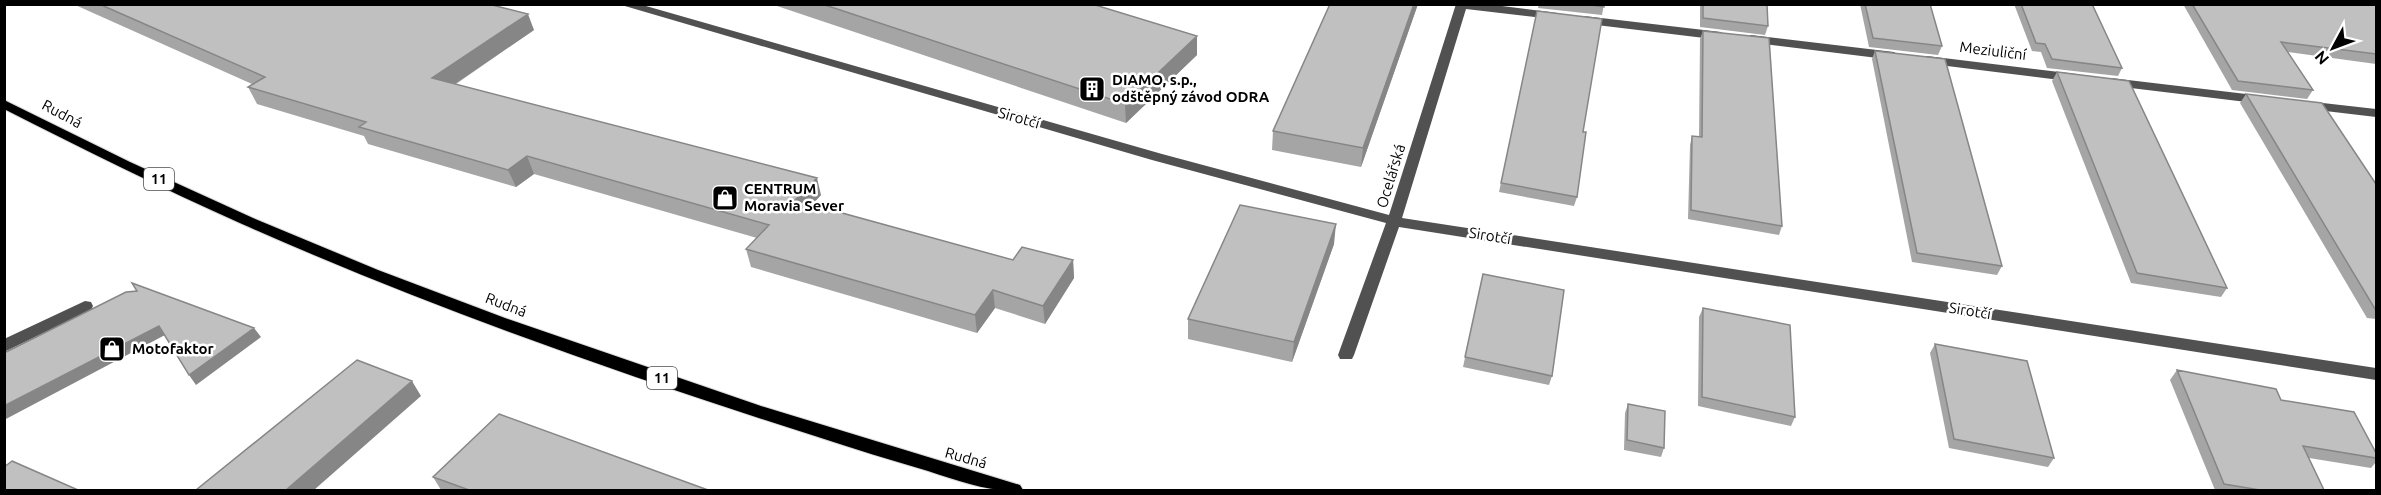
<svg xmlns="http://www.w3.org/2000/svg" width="2381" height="495" font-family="Ubuntu,sans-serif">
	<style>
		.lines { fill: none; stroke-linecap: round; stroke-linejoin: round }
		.major-casing { stroke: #dbdbdb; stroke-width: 2 }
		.minor { fill: #515151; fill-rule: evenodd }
		.major { fill: #000; fill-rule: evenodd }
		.wall { fill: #a5a5a5 }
		.shaded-wall { fill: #868686 }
		.building { fill: #c0c0c0; stroke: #868686; stroke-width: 1.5 }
		.labels { text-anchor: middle; stroke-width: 5; stroke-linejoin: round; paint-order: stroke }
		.shield { fill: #fff; stroke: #4c4c4c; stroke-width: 1.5 }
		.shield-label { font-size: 14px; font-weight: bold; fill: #000 }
		.street-label { font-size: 15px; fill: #000; stroke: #fff }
		.poi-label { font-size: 15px; font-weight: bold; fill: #000; stroke: #fff; text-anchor: start }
	</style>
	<rect width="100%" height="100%" fill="#fff"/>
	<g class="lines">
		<defs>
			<path id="major" d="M4 100 130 162 253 218 378 270 505 318 761 406 1020 485 1023 490C990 493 959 481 928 471 891 460 854 449 818 437 623 375 429 307 242 224 161 188 83 149 4 109Z"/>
		</defs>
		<!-- major casing -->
		<use href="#major" class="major-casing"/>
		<!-- minor -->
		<path class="minor" d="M618 4H639L1162 154 1389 215 1456 4H1486L1557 13 1561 14V20L1466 9 1402 218 2376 368V380L1399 227 1354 355 1352 359H1340L1338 355 1386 223 1152 160Z
			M1584 16 1721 32 1727 36 1721 40 1580 23V17Z
			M1751 35 1894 52 1900 56 1894 60 1747 42 1745 39Z
			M1927 56 2076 74 2082 78 2076 82 1923 63V57Z
			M2111 78 2263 96 2270 100 2263 104 2106 85 2105 82 2106 79Z
			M2305 101 2376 109V117L2300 108 2298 105 2300 102Z
			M85 301 91 302 93 306 91 310 4 352V339Z"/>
		<!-- major -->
		<use href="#major" class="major"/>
	</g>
	<!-- wall -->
	<path class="wall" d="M73 4H488L534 30 456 84 821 195 812 205 1013 260H1073L1074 278 1045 324 995 308 977 333 751 267 746 249 757 238 534 174 516 187 368 144 364 136 257 104 248 87 252 84Z
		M771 4H1092L1197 55 1126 123Z
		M1418 4 1361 167 1272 150 1273 131Z
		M1539 4H1604L1602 15 1538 8Z
		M1700 4H1767L1768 26 1765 35 1700 27Z
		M1860 4H1930L1942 46 1938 55 1869 47Z
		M2014 4H2092L2122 68 2118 76 2047 68 2041 52 2032 51Z
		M2183 4H2376V64L2288 52 2313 90 2307 99 2232 90Z
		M1537 11 1583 132 1577 197 1574 206 1499 192Z
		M1703 31 1782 226 1779 235 1688 219 1690 145 1692 136 1699 137 1700 39Z
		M1875 51 2002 266 1997 275 1912 262 1872 59Z
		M2057 72 2227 288 2221 297 2131 283 2052 81Z
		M2246 94 2376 184V319L2367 318 2240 103Z
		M1334 244 1292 362 1188 339V319Z
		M1483 274 1552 376 1549 385 1463 367Z
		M1703 308 1795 417 1791 426 1698 406 1699 317Z
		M1935 344 2054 458 2048 467 1949 448 1930 353Z
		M2177 370 2281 400 2376 453V462L2371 468 2309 458 2324 490H2215L2170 380Z
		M1628 404 1664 448 1661 457 1624 450 1625 413Z
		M433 477 708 490H441Z"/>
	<!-- shaded-wall -->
	<path class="shaded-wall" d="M1414 4H1418L1361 167 1363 148Z
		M528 14 534 30 440 94 432 78Z
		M1197 36V55L1126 123 1125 104Z
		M527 156 534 174 516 187 508 170Z
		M817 178 821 195 799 218 795 200Z
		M1336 224 1334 244 1292 362 1294 342Z
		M1073 260 1074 278 1045 324 1043 306Z
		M993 290 995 308 977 333 975 315Z
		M159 326 165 335 4 420V406Z
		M254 328 261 337 196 385 189 375Z
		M412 381 421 396 314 490H286Z"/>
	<!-- building -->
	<path class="building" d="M99 4H488L528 14 432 78 817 178 795 200 1013 260 1022 247 1073 260 1043 306 993 290 975 315 746 249 769 225 527 156 508 170 359 127 366 122 248 87 265 77Z
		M822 4H1092L1197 36 1125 104Z
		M1330 4H1414L1363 148 1273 131Z
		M1584 4H1604V7Z
		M1703 4H1767L1768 26 1703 18Z
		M1865 4H1930L1942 46 1873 38Z
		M2021 4H2092L2122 68 2052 59 2045 44 2036 43Z
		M2192 4H2376V54L2281 42 2313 90 2238 81Z
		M1537 11 1602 19 1583 132H1586L1577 197 1501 183Z
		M1703 31 1769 38 1782 226 1691 210 1692 136 1702 137Z
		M1875 51 1945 59 2002 266 1917 253Z
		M2057 72 2129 81 2227 288 2137 273Z
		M2246 94 2322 103 2376 184V309H2375Z
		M1240 205 1336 224 1294 342 1188 319Z
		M1483 274 1564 290 1552 376 1465 357Z
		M132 283 254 328 189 375 159 326 4 406V353L126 292 137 291Z
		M1703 308 1790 325 1795 417 1702 397Z
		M1935 344 2027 361 2054 458 1954 439Z
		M357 360 412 381 286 490H196Z
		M2177 370 2276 389 2281 400 2354 412 2376 453V458L2303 446 2324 490H2260L2224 484Z
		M1628 404 1665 411 1664 448 1627 440Z
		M499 414 708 490H469L433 477Z
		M12 461 78 490H4V467Z"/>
	<!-- icons -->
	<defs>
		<symbol id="building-square" viewBox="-11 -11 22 22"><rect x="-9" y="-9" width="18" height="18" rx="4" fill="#000" stroke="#fff"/><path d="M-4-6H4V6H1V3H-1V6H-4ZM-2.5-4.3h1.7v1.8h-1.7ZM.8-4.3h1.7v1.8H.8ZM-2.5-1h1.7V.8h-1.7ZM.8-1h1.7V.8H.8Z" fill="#fff"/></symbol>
		<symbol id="shop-square" viewBox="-11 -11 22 22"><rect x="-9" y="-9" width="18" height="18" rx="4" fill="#000" stroke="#fff"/><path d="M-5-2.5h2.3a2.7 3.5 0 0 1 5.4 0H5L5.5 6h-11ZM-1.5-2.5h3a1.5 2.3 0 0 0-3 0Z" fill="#fff"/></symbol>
	</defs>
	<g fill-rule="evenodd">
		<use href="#building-square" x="1077" y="74" width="30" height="30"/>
		<use href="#shop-square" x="710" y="183" width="30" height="30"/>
		<use href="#shop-square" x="97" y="334" width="30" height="30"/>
	</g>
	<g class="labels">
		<!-- shield labels -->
		<g class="shield">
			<rect x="144" y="168" width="30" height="22" rx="4.5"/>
			<rect x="647" y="367" width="30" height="22" rx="4.5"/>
		</g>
		<g class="shield-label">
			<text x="159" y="184">11</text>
			<text x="662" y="383">11</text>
		</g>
		<!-- street labels -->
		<g class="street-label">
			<text transform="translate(1993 51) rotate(7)" y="5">Meziuliční</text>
			<text transform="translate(62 114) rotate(28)" y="5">Rudná</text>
			<text transform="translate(1019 118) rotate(16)" y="5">Sirotčí</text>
			<text transform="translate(1391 176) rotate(-73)" y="5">Ocelářská</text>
			<text transform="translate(1490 236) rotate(9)" y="5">Sirotčí</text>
			<text transform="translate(506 305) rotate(21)" y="5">Rudná</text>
			<text transform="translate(1970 311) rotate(9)" y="5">Sirotčí</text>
			<text transform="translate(966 458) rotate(16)" y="5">Rudná</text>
		</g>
		<!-- poi labels -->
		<g class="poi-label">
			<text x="1112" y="85">DIAMO, s.p.,<tspan x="1112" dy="17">odštěpný závod ODRA</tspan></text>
			<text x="744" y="194">CENTRUM<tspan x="744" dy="17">Moravia Sever</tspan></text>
			<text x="132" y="354">Motofaktor</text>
		</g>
	</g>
	<!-- border -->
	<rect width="2381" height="495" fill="none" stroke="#000000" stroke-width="12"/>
	<!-- north arrow -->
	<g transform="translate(2333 48) rotate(229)" stroke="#ffffff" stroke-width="4.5" paint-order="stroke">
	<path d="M0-4.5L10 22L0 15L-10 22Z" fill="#000000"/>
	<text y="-9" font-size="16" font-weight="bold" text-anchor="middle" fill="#000000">N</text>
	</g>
</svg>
